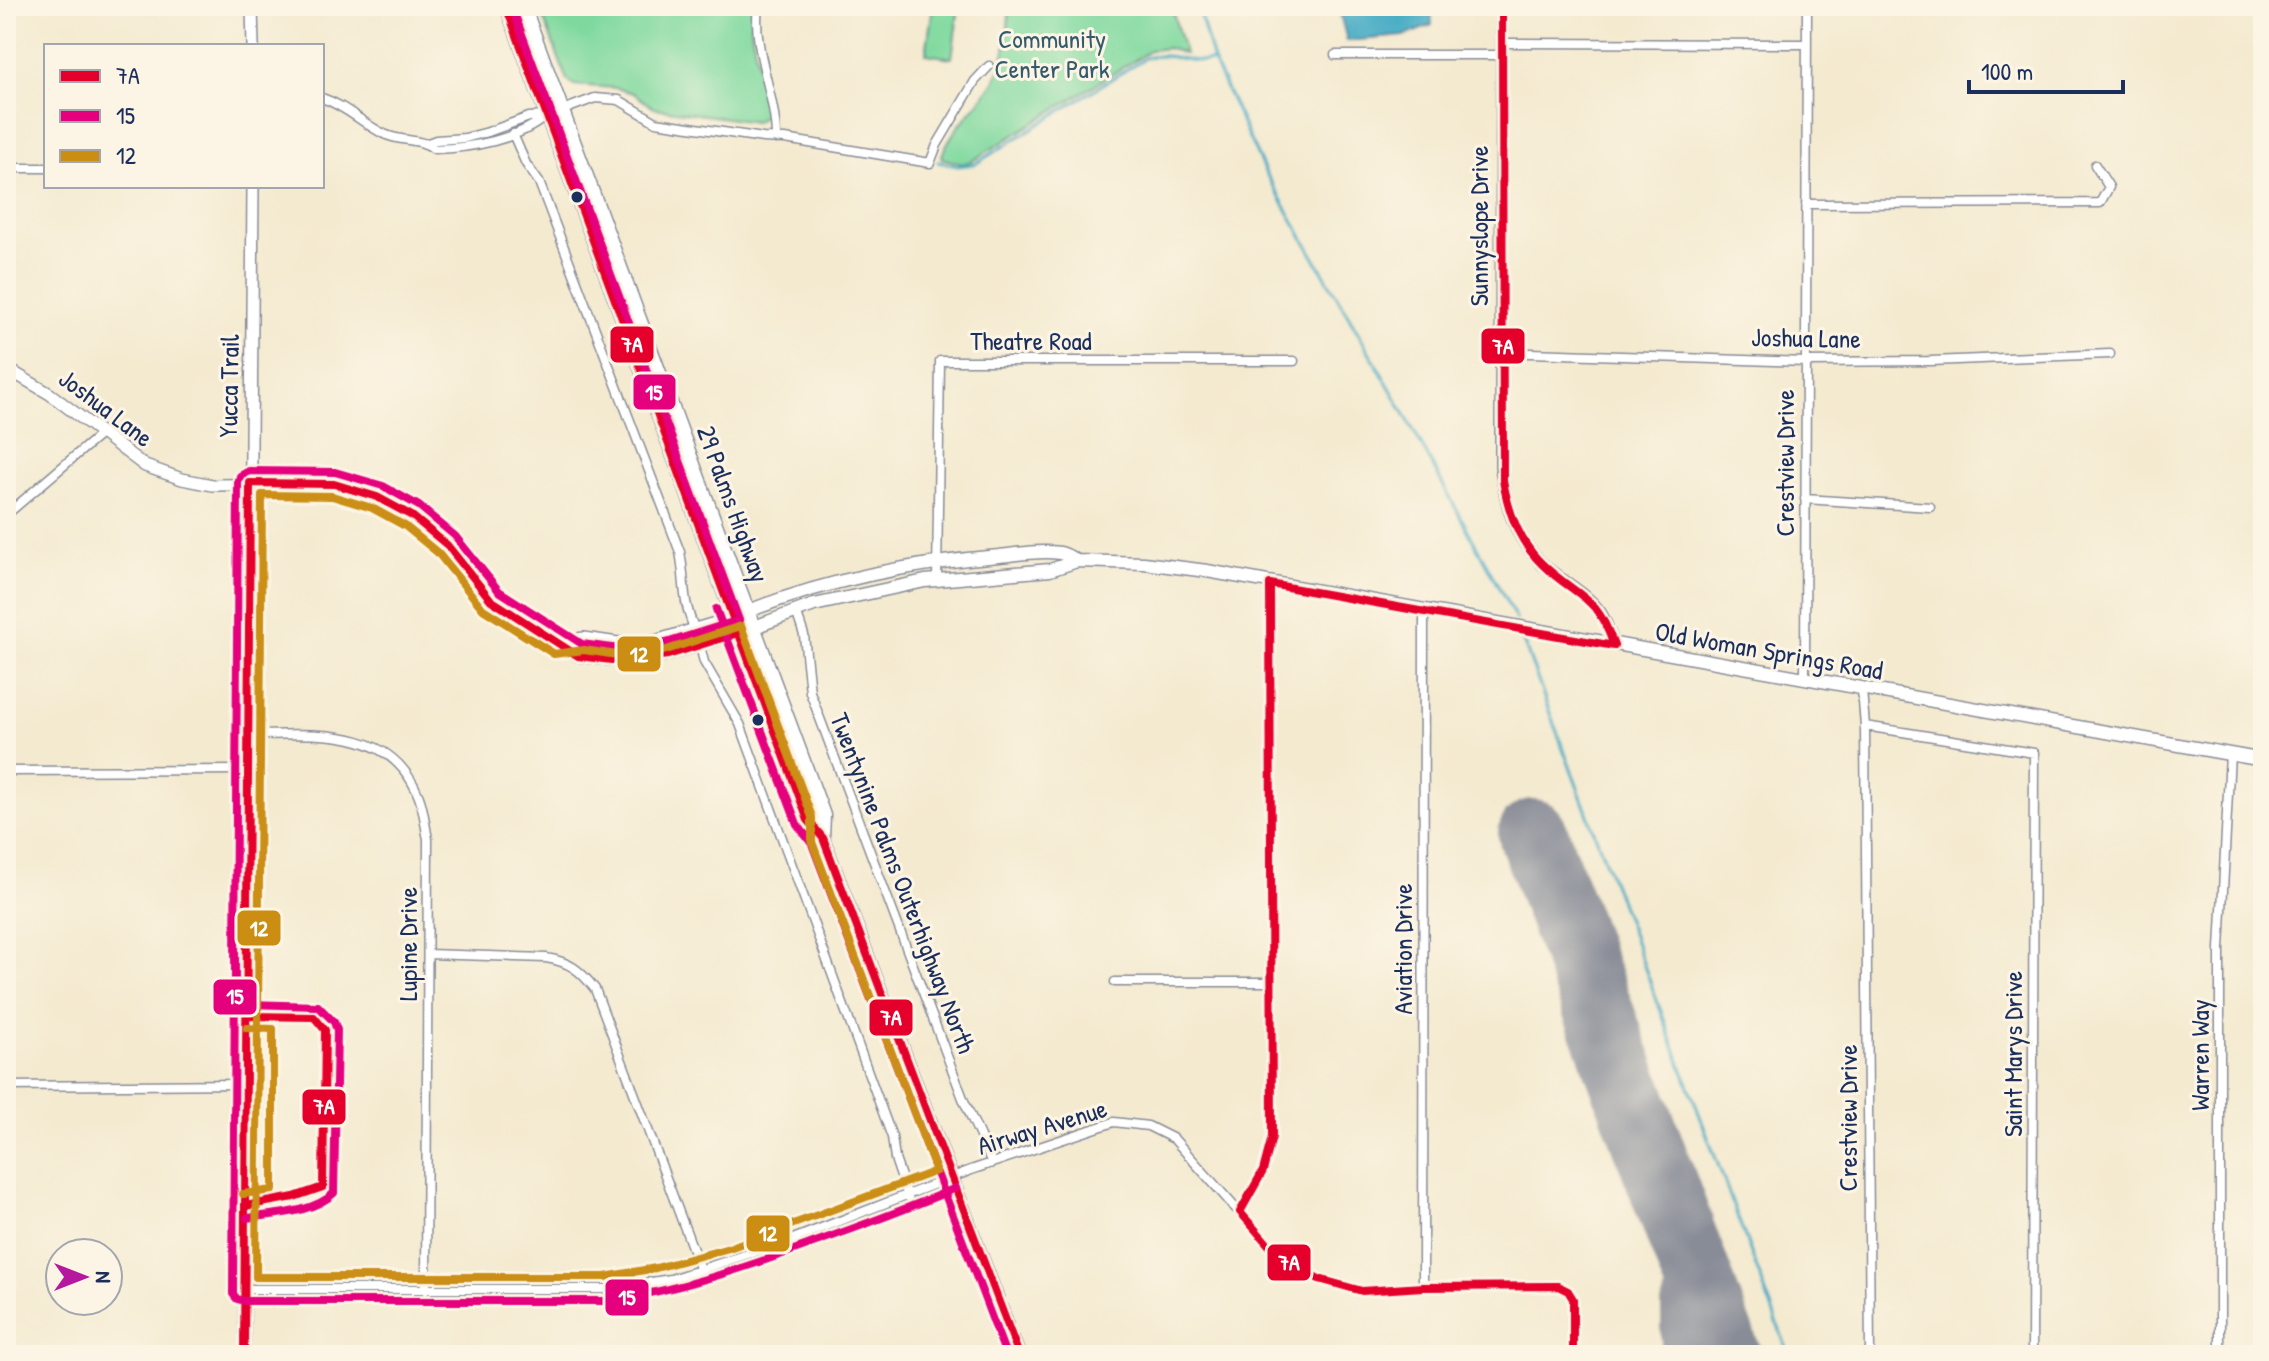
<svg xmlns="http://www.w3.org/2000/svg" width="2269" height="1361" font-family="'Patrick Hand',sans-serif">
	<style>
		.green { fill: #7fd99f; stroke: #4d847e; stroke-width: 2 }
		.water { fill: #44abc4; stroke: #306d91; stroke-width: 2 }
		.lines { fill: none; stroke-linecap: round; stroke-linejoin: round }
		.stream { stroke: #44abc4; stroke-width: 3 }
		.taxiway { stroke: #888c97; stroke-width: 28 }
		.runway { stroke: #888c97; stroke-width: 70 }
		.street-casing { stroke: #888c97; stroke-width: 11 }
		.secondary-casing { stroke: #888c97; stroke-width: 14 }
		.primary-casing { stroke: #888c97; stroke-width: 15 }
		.street { stroke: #fff; stroke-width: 8 }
		.secondary { stroke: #fff; stroke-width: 11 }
		.primary { stroke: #fff; stroke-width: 12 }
		.bus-1-casing { stroke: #fcf5e5; stroke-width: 14 }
		.bus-2-casing { stroke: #fcf5e5; stroke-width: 14 }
		.bus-3-casing { stroke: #fcf5e5; stroke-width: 14 }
		.bus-1 { stroke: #e4002b; stroke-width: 8 }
		.bus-2 { stroke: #e5007d; stroke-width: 8 }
		.bus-3 { stroke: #cb8e13; stroke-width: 8 }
		.bus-dot { fill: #1b2f5e; stroke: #fcf5e5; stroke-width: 3 }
		.labels { text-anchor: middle; stroke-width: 6; stroke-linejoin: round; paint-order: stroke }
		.park-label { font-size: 26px; fill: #345a6e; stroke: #fcf5e5 }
		.street-label { font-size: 26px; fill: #1b2f5e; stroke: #fcf5e5 }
		.line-badge { stroke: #fcf5e5; stroke-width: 3 }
		.badge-label { font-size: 22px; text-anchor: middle; font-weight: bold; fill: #fff }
	</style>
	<rect width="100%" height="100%" fill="#fcf5e5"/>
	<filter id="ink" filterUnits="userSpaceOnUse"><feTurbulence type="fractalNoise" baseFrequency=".0125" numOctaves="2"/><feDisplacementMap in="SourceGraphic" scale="16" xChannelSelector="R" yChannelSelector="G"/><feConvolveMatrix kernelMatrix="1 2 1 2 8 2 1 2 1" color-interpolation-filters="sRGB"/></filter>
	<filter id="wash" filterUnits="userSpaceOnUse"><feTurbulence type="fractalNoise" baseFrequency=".006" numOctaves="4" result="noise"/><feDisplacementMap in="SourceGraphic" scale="32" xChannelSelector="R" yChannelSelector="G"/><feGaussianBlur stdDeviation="1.8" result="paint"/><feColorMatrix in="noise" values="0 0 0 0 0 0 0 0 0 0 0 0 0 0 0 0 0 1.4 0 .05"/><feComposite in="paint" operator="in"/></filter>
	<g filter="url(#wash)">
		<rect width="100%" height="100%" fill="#f4ead0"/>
		<!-- green -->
		<path class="green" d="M539 6H752L751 29 767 113 755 122 654 108 633 93 616 88 574 85 567 80Z
			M933 6H959L952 58 926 54Z
			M1010 6H1171L1185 54 1168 48 1151 50 972 161 962 164 941 158C951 127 979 107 995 80 1007 59 1007 30 1010 6Z"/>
		<!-- water -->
		<path class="water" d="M1338 6H1431L1432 25 1404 36 1347 41Z"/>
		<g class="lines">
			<!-- stream -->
			<path class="stream" d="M1198 6 1213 61 1264 170 1397 400 1516 619
				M938 162 958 166 975 164 1145 58C1169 51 1189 64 1213 61
				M1522 638 1789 1355"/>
			<!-- taxiway -->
			<path class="taxiway" d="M1675 1355V1305L1682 1281 1696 1274"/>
			<!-- runway -->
			<path class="runway" d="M1533 834 1726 1355"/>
		</g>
	</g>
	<g filter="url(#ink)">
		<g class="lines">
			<defs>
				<path id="street" d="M758 6C752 50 776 94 776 139
					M1502 43 1806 44
					M1335 55H1502
					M322 98C346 106 362 123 384 134 400 142 422 138 434 149 471 148 518 140 546 116
					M513 134 526 164 539 182 680 552C686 583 681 599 695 630
					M428 143 436 140 465 138 488 132 529 117 547 116 595 98 619 100 656 122 763 138 785 139 930 163 937 145 975 81 989 66
					M6 168H46
					M1806 204 2100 203 2109 187 2095 165
					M1501 352 1806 362 1931 361 2110 354
					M1805 499 1930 507
					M6 515 102 433
					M937 579 940 361H1294
					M796 611 804 635 810 692 964 1101 992 1163
					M700 646 704 662 740 724 892 1137 895 1159 908 1197
					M1805 679 1807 6
					M1862 690 1865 726 1870 1355
					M1865 726 2034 753 2032 1355
					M248 735C312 735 391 723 419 797 424 810 425 825 428 839L426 1290
					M6 771 248 770
					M428 954 546 958C570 962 580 970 595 989L701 1271
					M1115 982H1271
					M6 1086 246 1084
					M1240 1212 1263 1171 1272 1137 1270 584
					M1423 1287 1424 611
					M244 1289H606L671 1279 788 1241 971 1170 1114 1122 1148 1126 1174 1139 1279 1257 1319 1279 1362 1291 1423 1287 1558 1286 1568 1291 1573 1299V1355
					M2220 1355V949L2230 754"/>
				<path id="secondary" d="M252 6 253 46
					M1502 6 1501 466C1505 503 1514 536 1541 563 1558 580 1584 591 1599 611 1606 621 1610 634 1614 646
					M6 368 50 394 145 466 182 479 212 485 334 484 377 497 412 516 447 545 491 600 578 656 620 661 668 655 738 633
					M557 642 584 638 618 643 655 641 732 618
					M244 1355 253 186"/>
				<path id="primary" d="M506 6 808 820 823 838 1019 1355
					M524 6 824 815 823 838
					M741 614C822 581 912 563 999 556 1018 554 1041 550 1060 553 1066 554 1071 558 1077 561
					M738 633 814 605 925 581 1050 570 1077 561 1144 563 1207 571 2263 760"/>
			</defs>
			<!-- street casing -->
			<use href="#street" class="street-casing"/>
			<!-- secondary casing -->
			<use href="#secondary" class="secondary-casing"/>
			<!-- primary casing -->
			<use href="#primary" class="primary-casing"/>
			<!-- street -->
			<use href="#street" class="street"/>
			<!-- secondary -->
			<use href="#secondary" class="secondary"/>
			<!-- primary -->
			<use href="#primary" class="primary"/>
			<defs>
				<path id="bus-1" d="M506 6 808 820 823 838 1019 1355
					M1502 6 1503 480C1508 511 1518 541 1542 564 1577 598 1596 592 1614 646
					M245 1206 294 1197 323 1187 325 1030 314 1017 247 1016
					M244 1355 250 483 334 484 377 497 412 516 447 545 491 600 578 656 620 661 668 655 738 633
					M1573 1355V1299L1568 1291 1558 1286 1423 1287 1362 1291 1319 1279 1279 1257 1240 1212 1263 1171 1272 1137 1270 584 1614 646"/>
				<path id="bus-2" d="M513 10 739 620 666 643 620 649 582 644 499 591 455 536 419 506 383 486 335 472 249 471 240 476 238 483 233 1294 237 1299 244 1301H608C679 1290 745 1268 813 1243 861 1226 909 1208 956 1188
					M716 609 797 824 812 844 1006 1355
					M247 1218C273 1214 314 1213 334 1193L337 1030 334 1022 318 1006 247 1004"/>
				<path id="bus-3" d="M262 495 332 496 372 508 405 526 438 553 483 609 554 654 584 650 617 655 657 653 741 626 812 817V842L936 1171 729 1248 656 1268 605 1277H256Z
					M243 1194 273 1190V1029L247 1028"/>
			</defs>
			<!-- bus-1 casing -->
			<use href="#bus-1" class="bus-1-casing"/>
			<!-- bus-2 casing -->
			<use href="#bus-2" class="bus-2-casing"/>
			<!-- bus-3 casing -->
			<use href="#bus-3" class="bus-3-casing"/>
			<!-- bus-1 -->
			<use href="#bus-1" class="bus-1"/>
			<!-- bus-2 -->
			<use href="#bus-2" class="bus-2"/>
			<!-- bus-3 -->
			<use href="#bus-3" class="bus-3"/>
		</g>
	</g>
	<!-- markers -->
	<g class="bus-dot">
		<circle cx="577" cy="197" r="7"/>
		<circle cx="758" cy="720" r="7"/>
	</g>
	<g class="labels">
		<!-- park labels -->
		<g class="park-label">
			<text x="1052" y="48">Community<tspan x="1052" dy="30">Center Park</tspan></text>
		</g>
		<!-- street labels -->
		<g class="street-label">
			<text transform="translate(1479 226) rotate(-90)" y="9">Sunnyslope Drive</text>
			<text transform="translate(1806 338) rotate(1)" y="9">Joshua Lane</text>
			<text x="1031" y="350">Theatre Road</text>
			<text transform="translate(229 386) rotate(-89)" y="9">Yucca Trail</text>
			<text transform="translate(106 408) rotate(37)" y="9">Joshua Lane</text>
			<text transform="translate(1785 463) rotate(-90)" y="9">Crestview Drive</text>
			<text transform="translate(733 504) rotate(70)" y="9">29 Palms Highway</text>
			<text transform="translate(1769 651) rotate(10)" y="9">Old Woman Springs Road</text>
			<text transform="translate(903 883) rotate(69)" y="9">Twentynine Palms Outerhighway North</text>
			<text transform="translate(408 944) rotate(-90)" y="9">Lupine Drive</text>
			<text transform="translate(1403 949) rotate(-90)" y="9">Aviation Drive</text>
			<text transform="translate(2013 1054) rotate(-90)" y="9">Saint Marys Drive</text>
			<text transform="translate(2200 1055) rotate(-90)" y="9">Warren Way</text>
			<text transform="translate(1848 1118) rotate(-90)" y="9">Crestview Drive</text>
			<text transform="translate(1042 1127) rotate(-17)" y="9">Airway Avenue</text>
		</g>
	</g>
	<g class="line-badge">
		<rect x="609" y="325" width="46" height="39" rx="8" fill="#e4002b"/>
		<rect x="1480" y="327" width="46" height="38" rx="8" fill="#e4002b"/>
		<rect x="632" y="373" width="45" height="38" rx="8" fill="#e5007d"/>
		<rect x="616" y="635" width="46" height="38" rx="8" fill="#cb8e13"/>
		<rect x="236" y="909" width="46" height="38" rx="8" fill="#cb8e13"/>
		<rect x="212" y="978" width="46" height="38" rx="8" fill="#e5007d"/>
		<rect x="868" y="998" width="46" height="39" rx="8" fill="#e4002b"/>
		<rect x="301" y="1088" width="46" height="38" rx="8" fill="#e4002b"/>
		<rect x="745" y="1214" width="46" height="39" rx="8" fill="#cb8e13"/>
		<rect x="1266" y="1243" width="46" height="39" rx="8" fill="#e4002b"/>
		<rect x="604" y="1278" width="46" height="39" rx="8" fill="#e5007d"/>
	</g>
	<g class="badge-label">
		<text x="632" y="352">7A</text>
		<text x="1503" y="354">7A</text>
		<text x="654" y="400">15</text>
		<text x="639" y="662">12</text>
		<text x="259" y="936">12</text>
		<text x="235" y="1004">15</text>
		<text x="891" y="1025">7A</text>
		<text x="324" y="1114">7A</text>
		<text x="768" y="1241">12</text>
		<text x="1289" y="1270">7A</text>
		<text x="627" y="1305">15</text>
	</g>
	<!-- margin -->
	<rect width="2269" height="1361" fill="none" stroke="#fcf5e5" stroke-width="32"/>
	<!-- legend -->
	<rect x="44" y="44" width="280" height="144" fill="#fcf5e5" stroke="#a2a6af" stroke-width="2"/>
	<rect x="60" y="70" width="40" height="12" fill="#e4002b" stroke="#a2a6af" stroke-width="2"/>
	<text x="116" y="84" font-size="24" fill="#1b2f5e">7A</text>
	<rect x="60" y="110" width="40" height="12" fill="#e5007d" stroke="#a2a6af" stroke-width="2"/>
	<text x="116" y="124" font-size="24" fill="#1b2f5e">15</text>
	<rect x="60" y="150" width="40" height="12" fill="#cb8e13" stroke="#a2a6af" stroke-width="2"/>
	<text x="116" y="164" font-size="24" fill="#1b2f5e">12</text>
	<!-- north arrow -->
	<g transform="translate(84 1277) rotate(90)"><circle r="38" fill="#fcf5e5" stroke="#a2a6af" stroke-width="2"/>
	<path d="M0-6L14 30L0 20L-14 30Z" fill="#b5179e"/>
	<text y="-12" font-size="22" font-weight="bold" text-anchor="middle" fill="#1b2f5e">N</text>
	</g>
	<!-- scale -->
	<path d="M1969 80v12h154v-12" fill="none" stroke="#1b2f5e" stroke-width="4"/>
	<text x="1981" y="80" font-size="24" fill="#1b2f5e" stroke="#fcf5e5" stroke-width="6" paint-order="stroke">100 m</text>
</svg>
